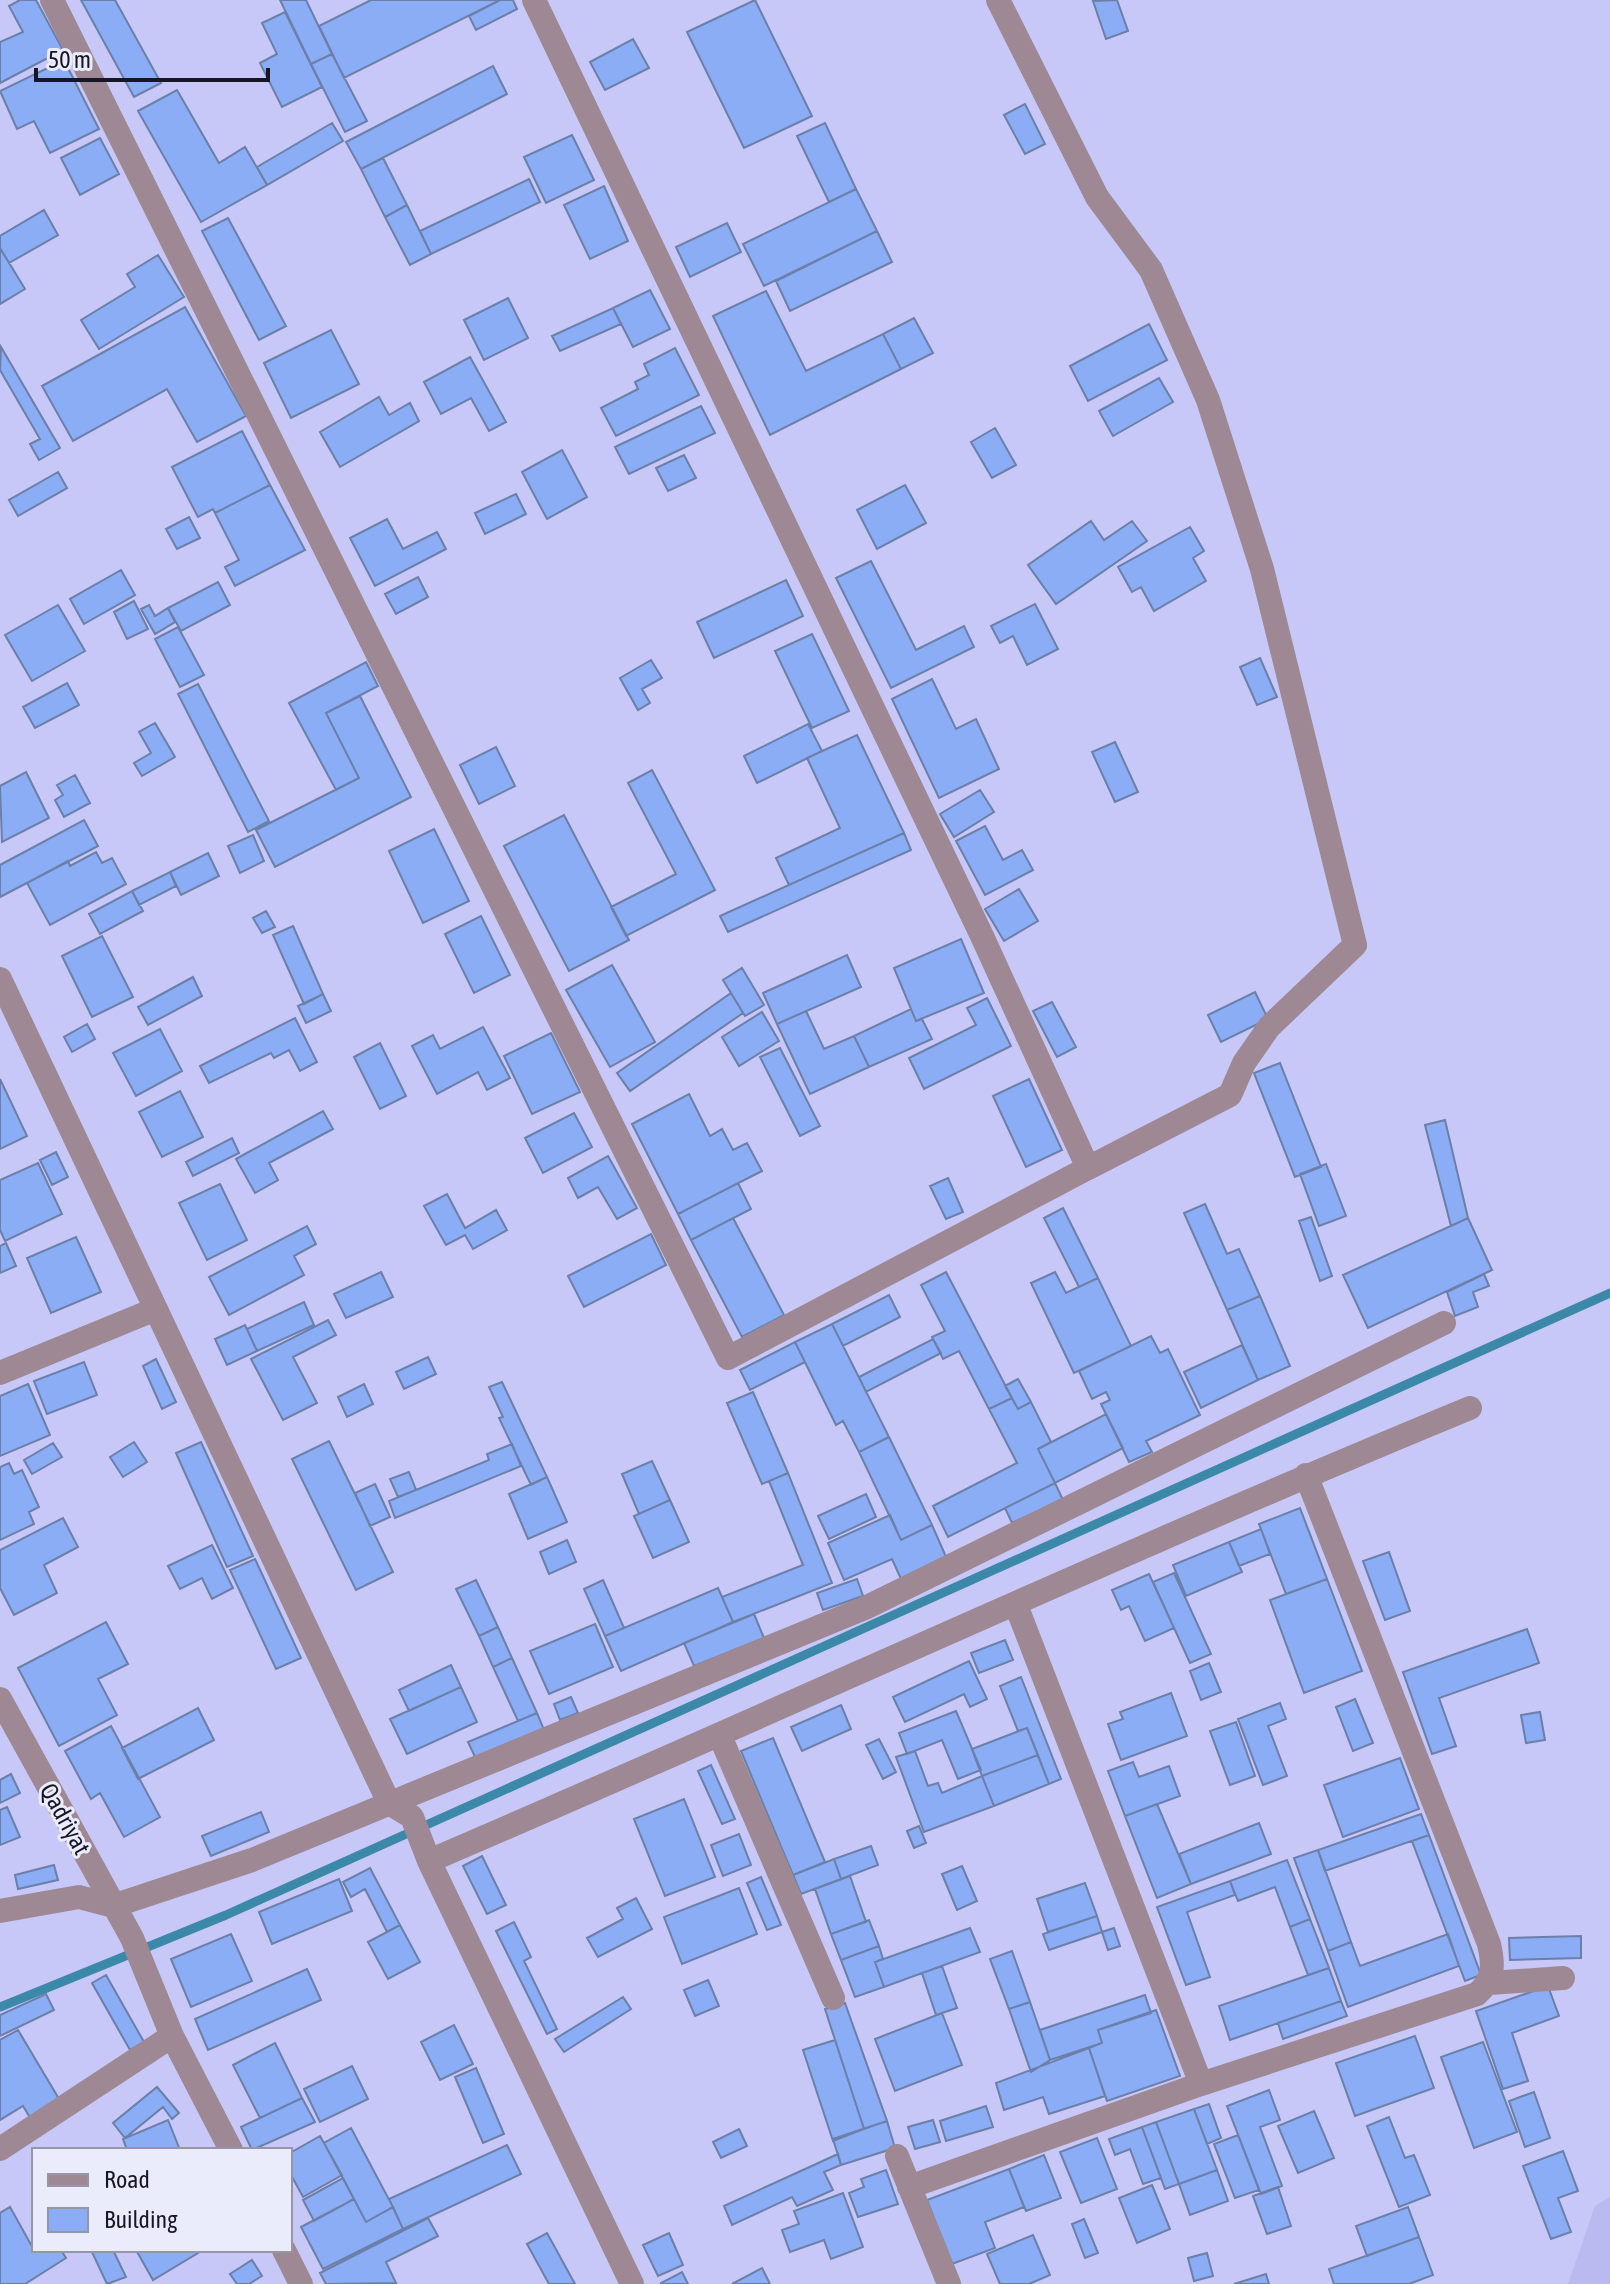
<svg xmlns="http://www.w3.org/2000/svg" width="1610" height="2284" font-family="'Asap Condensed',sans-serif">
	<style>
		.built { fill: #babaf0 }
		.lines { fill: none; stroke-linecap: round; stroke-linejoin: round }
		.stream { stroke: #3b88a8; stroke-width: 9 }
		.building { fill: #8aadf6; stroke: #6b7fa8; stroke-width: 2 }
		.minor { stroke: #9d8894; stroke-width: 24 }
		.labels { text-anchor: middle; stroke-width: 6; stroke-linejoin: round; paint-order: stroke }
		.street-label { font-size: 24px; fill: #161627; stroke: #ebecfb }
	</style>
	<rect width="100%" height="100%" fill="#c7c7f8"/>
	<!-- built -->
	<path class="built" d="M1610 2197V2284H1568L1595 2206Z"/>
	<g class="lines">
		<!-- stream -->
		<path class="stream" d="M0 2007 226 1915 1610 1293"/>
	</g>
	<!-- building -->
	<path class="building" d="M20 0H36L63 50 0 83V42L23 32 9 6Z
		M81 0H115L161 83 134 97Z
		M280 0H306L332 54 311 64Z
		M371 0H500L344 78 319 26Z
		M500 0H513L517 9 476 30 469 16Z
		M755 0 812 116 744 148 687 32Z
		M1117 0 1128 31 1106 39 1093 1Z
		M285 12 322 87 282 107 260 63 277 54 262 23Z
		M633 39 649 68 605 90 590 62Z
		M332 54 367 121 345 132 311 64Z
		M64 60 99 129 50 153 34 121 17 129 0 91Z
		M493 66 507 94 361 169 346 142Z
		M177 90 219 163 245 147 267 185 201 222 138 111Z
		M1025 104 1045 144 1025 154 1004 115Z
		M332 123 343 141 267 185 257 167Z
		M825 123 856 189 829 202 797 136Z
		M572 135 594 180 546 203 524 157Z
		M100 138 119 174 80 195 61 158Z
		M383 158 407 205 385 217 361 169Z
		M529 179 540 202 431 254 420 231Z
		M604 186 628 241 590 259 564 205Z
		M856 189 877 231 764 286 743 244Z
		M407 205 431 254 410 265 385 217Z
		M44 210 58 235 9 263 0 248V236Z
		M228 218 286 326 259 340 202 231Z
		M727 223 741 252 690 277 676 247Z
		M877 231 892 262 790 311 776 281Z
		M0 248 25 289 0 304Z
		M158 255 184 297 99 349 81 320 135 287 127 274Z
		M650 290 670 329 633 347 613 308Z
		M766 291 806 371 883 334 901 369 770 435 713 316Z
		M508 298 528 338 484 360 464 320Z
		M185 307 246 416 197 442 167 389 73 441 42 386Z
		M613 308 621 324 560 351 552 336Z
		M914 318 933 353 901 369 883 334Z
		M1149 324 1167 360 1088 401 1070 366Z
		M331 330 359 384 291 418 264 363Z
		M1 347 60 448 39 460 30 444 40 439 0 370Z
		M675 348 699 395 616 436 601 408 638 389 635 382 649 375 644 364Z
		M470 357 506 422 489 431 471 398 441 414 424 382Z
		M1159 378 1173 402 1113 436 1099 411Z
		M379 397 389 415 410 403 419 421 340 467 320 432Z
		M701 406 715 433 629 474 615 447Z
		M995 428 1016 465 992 478 971 442Z
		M242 431 270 485 215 513 213 509 198 517 172 467Z
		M562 450 587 497 547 519 522 472Z
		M684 455 696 478 668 491 656 468Z
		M58 472 67 488 18 516 9 500Z
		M270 485 305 550 235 586 225 567 239 560 215 513Z
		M905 485 926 523 877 549 857 510Z
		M516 494 526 514 485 534 475 513Z
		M189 517 200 538 177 549 166 529Z
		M387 519 403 549 437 532 446 549 375 586 350 538Z
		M1091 521 1104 540 1132 521 1147 541 1056 604 1028 565Z
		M1190 527 1204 551 1193 558 1206 581 1154 611 1141 587 1132 592 1118 567Z
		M871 561 916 650 964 626 974 647 891 688 836 578Z
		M121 570 135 595 84 624 70 599Z
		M418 577 428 597 396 614 385 594Z
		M786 580 803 616 714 658 697 622Z
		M218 582 230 605 181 631 168 608Z
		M134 601 148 629 127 639 114 612Z
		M1035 604 1058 649 1027 665 1013 636 1000 643 991 626Z
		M58 605 85 651 32 681 5 635Z
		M149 605 155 616 168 608 175 622 155 634 141 609Z
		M178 627 204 675 180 687 155 639Z
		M812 634 849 711 812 728 775 651Z
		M1260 658 1277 697 1257 705 1240 667Z
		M651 660 662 678 642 689 650 703 638 710 620 678Z
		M366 662 378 686 326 713 359 778 336 790 289 703Z
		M932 679 956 729 976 719 999 769 939 798 892 699Z
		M67 683 79 705 35 728 23 707Z
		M198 684 269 821 248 832 178 694Z
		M360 696 411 797 275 867 256 830 359 778 326 713Z
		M155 723 175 757 142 776 134 763 151 753 139 732Z
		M808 724 822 751 757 783 744 756Z
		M857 735 904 833 789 885 776 858 840 828 807 758Z
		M1115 742 1138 792 1115 802 1092 752Z
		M496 747 515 786 479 804 460 765Z
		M652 770 715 890 626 936 611 907 676 874 628 783Z
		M26 772 49 818 2 842 0 786Z
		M75 775 90 803 64 817 55 800 63 795 57 785Z
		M980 790 994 812 954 837 940 814Z
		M564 815 629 940 569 971 504 846Z
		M84 820 98 846 0 897V865Z
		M985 826 1003 860 1022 850 1033 870 985 895 956 841Z
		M434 829 469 901 423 923 389 851Z
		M904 833 911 850 728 932 720 916Z
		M253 835 264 861 240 873 228 846Z
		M96 852 102 863 112 858 126 884 50 925 27 883 68 861 70 866Z
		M208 853 219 876 181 895 170 872Z
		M170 872 176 886 139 905 132 891Z
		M1019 889 1038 921 1004 941 985 909Z
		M132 891 143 911 100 934 89 914Z
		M266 911 275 927 262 933 253 918Z
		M481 916 510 975 474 993 445 934Z
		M293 926 323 994 304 1004 273 935Z
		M102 936 133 997 92 1017 62 956Z
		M961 939 984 993 916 1021 894 968Z
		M847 955 861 987 777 1024 763 993Z
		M612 965 655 1042 610 1067 566 990Z
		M742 968 764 1005 745 1016 723 980Z
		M193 977 202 996 148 1025 138 1007Z
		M1255 992 1268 1019 1221 1042 1208 1015Z
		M731 993 743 1013 630 1091 617 1073Z
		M323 994 331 1011 306 1023 298 1006Z
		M987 998 1011 1046 924 1089 909 1058 976 1025 967 1008Z
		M1052 1002 1076 1047 1057 1057 1033 1011Z
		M911 1009 916 1021 922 1019 932 1039 869 1067 854 1036Z
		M806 1011 824 1049 854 1036 869 1067 810 1094 777 1024Z
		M762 1012 779 1041 739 1066 722 1037Z
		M295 1018 317 1062 300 1071 289 1050 274 1058 271 1053 209 1083 200 1066Z
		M87 1024 95 1039 72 1052 64 1037Z
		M483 1027 510 1078 487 1090 478 1072 437 1094 412 1046 433 1035 440 1049Z
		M160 1029 182 1071 136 1096 113 1053Z
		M551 1033 580 1092 532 1114 504 1056Z
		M380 1043 406 1096 380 1109 354 1057Z
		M780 1048 820 1126 800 1136 760 1057Z
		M1280 1063 1321 1167 1295 1177 1254 1073Z
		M0 1079 27 1136 0 1149Z
		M1029 1079 1062 1150 1026 1167 993 1096Z
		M180 1091 203 1137 162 1157 139 1112Z
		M689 1094 710 1136 722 1129 733 1150 747 1143 762 1171 678 1214 632 1124Z
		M323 1111 333 1129 269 1163 278 1180 255 1193 236 1159Z
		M574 1113 592 1147 543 1173 525 1138Z
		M1445 1120 1468 1218 1451 1226 1425 1125Z
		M232 1138 239 1153 193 1176 186 1162Z
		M56 1152 68 1177 52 1185 40 1160Z
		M608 1156 637 1208 617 1219 598 1187 578 1198 568 1178Z
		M38 1163 62 1214 5 1241 0 1230V1180Z
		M1326 1164 1346 1216 1319 1226 1300 1174Z
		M948 1178 963 1212 946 1219 930 1186Z
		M738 1183 751 1209 691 1240 678 1214Z
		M220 1184 247 1240 207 1260 179 1203Z
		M447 1194 465 1228 496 1210 507 1230 473 1249 465 1235 446 1245 424 1206Z
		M1205 1204 1227 1254 1239 1249 1260 1296 1227 1310 1184 1213Z
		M1063 1208 1098 1278 1079 1287 1044 1218Z
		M1311 1217 1332 1276 1320 1281 1299 1221Z
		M733 1218 784 1315 742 1337 691 1240Z
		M1468 1218 1492 1270 1368 1328 1343 1275Z
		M307 1226 316 1244 294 1256 304 1275 229 1315 209 1277Z
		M651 1234 666 1265 584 1307 568 1276Z
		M76 1237 101 1292 51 1313 27 1258Z
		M6 1243 16 1266 0 1273V1246Z
		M381 1272 393 1297 346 1318 334 1294Z
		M946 1272 1012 1398 989 1409 959 1351 943 1359 932 1337 945 1331 921 1285Z
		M1055 1272 1066 1293 1098 1278 1131 1346 1074 1373 1031 1283Z
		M1484 1274 1489 1286 1473 1292 1478 1307 1455 1316 1447 1292Z
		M889 1295 900 1317 843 1346 832 1324Z
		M1260 1296 1290 1366 1258 1380 1227 1310Z
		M304 1302 314 1325 257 1351 247 1329Z
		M328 1320 336 1335 293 1357 317 1403 283 1420 251 1359Z
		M832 1324 889 1437 859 1452 843 1421 836 1425 795 1342Z
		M245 1325 257 1351 227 1365 215 1339Z
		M1151 1336 1160 1353 1168 1349 1200 1415 1146 1441 1152 1452 1129 1462 1101 1404 1110 1400 1106 1392 1092 1399 1079 1371Z
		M933 1339 941 1353 866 1392 859 1377Z
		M795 1342 805 1362 750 1390 740 1370Z
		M1242 1345 1258 1380 1201 1408 1184 1372Z
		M428 1357 436 1374 404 1389 396 1372Z
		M156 1359 176 1402 162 1409 143 1366Z
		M84 1362 97 1395 47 1414 34 1381Z
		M1018 1379 1031 1402 1018 1409 1005 1386Z
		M502 1382 547 1477 531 1485 499 1418 503 1417 489 1387Z
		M28 1384 50 1435 0 1456V1396Z
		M364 1384 373 1404 347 1417 338 1397Z
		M753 1392 788 1473 762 1484 727 1403Z
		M1012 1398 1018 1409 1031 1402 1051 1442 1038 1449 1055 1483 948 1537 933 1506 1017 1463 989 1409Z
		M1106 1414 1123 1448 1055 1483 1038 1449Z
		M889 1437 932 1525 901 1540 859 1452Z
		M329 1441 393 1572 356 1590 292 1459Z
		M134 1442 147 1462 123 1477 110 1457Z
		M201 1442 253 1556 227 1567 176 1453Z
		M53 1443 62 1457 32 1474 24 1460Z
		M512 1444 521 1466 395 1518 389 1501 489 1460 487 1454Z
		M652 1461 670 1500 639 1514 622 1474Z
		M9 1463 14 1474 22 1470 39 1507 29 1512 34 1524 0 1540V1467Z
		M409 1472 416 1490 398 1497 390 1479Z
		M788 1473 832 1583 733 1622 722 1597 803 1565 769 1481Z
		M547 1477 567 1522 528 1539 509 1494Z
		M1055 1483 1063 1500 1012 1523 1005 1508Z
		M375 1484 390 1517 370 1526 355 1493Z
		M866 1494 876 1517 829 1539 818 1516Z
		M670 1500 689 1542 653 1558 634 1516Z
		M1300 1508 1327 1579 1286 1594 1259 1524Z
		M890 1515 901 1540 932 1525 947 1559 901 1579 892 1559 844 1580 828 1543Z
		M63 1518 78 1547 44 1565 57 1593 14 1615 0 1588V1550Z
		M1261 1529 1270 1554 1239 1566 1229 1542Z
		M567 1540 576 1562 549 1574 540 1552Z
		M1229 1542 1242 1572 1186 1596 1173 1565Z
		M212 1545 233 1588 212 1599 202 1578 180 1589 168 1566Z
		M1389 1552 1410 1611 1385 1620 1363 1561Z
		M255 1559 301 1658 276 1669 230 1570Z
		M1174 1573 1211 1654 1190 1663 1153 1582Z
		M1149 1574 1174 1628 1145 1641 1129 1606 1121 1610 1112 1590Z
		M857 1579 863 1596 823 1610 817 1593Z
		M1327 1579 1362 1671 1304 1693 1270 1600Z
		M476 1580 498 1627 479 1636 456 1589Z
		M603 1580 624 1628 605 1636 584 1589Z
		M718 1588 733 1622 621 1671 605 1636Z
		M754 1614 764 1638 694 1666 684 1643Z
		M106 1622 128 1664 98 1679 117 1715 59 1746 18 1668Z
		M595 1624 613 1667 549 1694 530 1651Z
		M498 1627 512 1658 493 1667 479 1636Z
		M1527 1629 1539 1663 1439 1698 1456 1746 1432 1754 1403 1672Z
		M1005 1640 1013 1660 979 1673 971 1653Z
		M512 1658 537 1713 518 1721 493 1667Z
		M969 1661 987 1699 970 1707 964 1694 905 1722 893 1697Z
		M1209 1663 1221 1692 1201 1700 1190 1671Z
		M451 1665 461 1687 409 1711 399 1690Z
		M1021 1677 1061 1779 1049 1784 1027 1728 1018 1731 1000 1686Z
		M461 1687 477 1722 407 1754 390 1719Z
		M1171 1693 1187 1736 1121 1760 1108 1724 1123 1719 1120 1712Z
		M571 1697 578 1713 560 1720 554 1704Z
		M1355 1699 1373 1743 1353 1751 1336 1707Z
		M1280 1703 1286 1719 1268 1726 1287 1776 1263 1785 1238 1719Z
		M841 1705 851 1729 802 1751 791 1727Z
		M198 1708 214 1740 138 1779 122 1748Z
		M956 1711 981 1770 958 1779 942 1740 907 1754 899 1733Z
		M1540 1712 1545 1740 1526 1743 1521 1715Z
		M537 1713 544 1730 476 1759 468 1742Z
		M1236 1722 1255 1776 1230 1785 1210 1731Z
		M111 1726 160 1817 124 1837 100 1793 91 1799 65 1751Z
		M1027 1728 1038 1755 982 1776 972 1749Z
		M773 1738 825 1862 793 1875 741 1751Z
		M879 1739 896 1772 883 1779 866 1745Z
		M915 1751 928 1786 938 1783 942 1793 982 1776 994 1806 924 1832 896 1757Z
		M1038 1755 1049 1784 994 1806 982 1776Z
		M1400 1758 1419 1809 1343 1837 1324 1785Z
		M1133 1762 1139 1777 1169 1766 1180 1796 1125 1816 1108 1771Z
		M711 1765 735 1819 722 1824 698 1771Z
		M11 1774 20 1793 0 1803V1780Z
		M684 1799 715 1877 665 1896 634 1819Z
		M1157 1804 1191 1884 1157 1898 1125 1816Z
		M7 1807 20 1837 0 1845V1810Z
		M261 1812 269 1832 211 1856 202 1836Z
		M1421 1814 1429 1835 1325 1871 1318 1850Z
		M1259 1823 1271 1854 1191 1884 1179 1854Z
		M919 1826 926 1843 914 1848 907 1831Z
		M739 1834 751 1865 723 1876 711 1845Z
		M1429 1835 1481 1975 1465 1981 1412 1841Z
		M871 1846 878 1865 841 1879 834 1859Z
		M1318 1850 1351 1942 1328 1951 1294 1858Z
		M482 1856 506 1905 487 1914 463 1866Z
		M834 1859 841 1879 801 1894 793 1875Z
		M1287 1860 1310 1919 1290 1927 1275 1887 1238 1901 1230 1881Z
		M54 1865 58 1880 18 1889 15 1875Z
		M962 1866 977 1901 957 1910 942 1874Z
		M370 1868 400 1925 387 1932 365 1889 351 1897 343 1882Z
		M850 1876 866 1922 831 1934 815 1889Z
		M761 1877 781 1925 767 1930 747 1883Z
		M339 1879 352 1911 272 1944 259 1912Z
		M1230 1881 1235 1895 1187 1912 1210 1977 1186 1985 1157 1907Z
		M1085 1883 1097 1916 1048 1932 1037 1899Z
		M739 1888 757 1934 682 1964 664 1917Z
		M636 1898 652 1929 598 1957 587 1938 623 1919 617 1908Z
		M1097 1916 1102 1932 1049 1950 1043 1934Z
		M1310 1919 1329 1968 1308 1975 1290 1927Z
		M869 1920 879 1946 841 1960 831 1934Z
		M514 1922 531 1957 524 1961 557 2029 547 2034 496 1931Z
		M400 1925 420 1962 388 1979 368 1942Z
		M970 1928 980 1952 884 1987 875 1962Z
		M1114 1928 1120 1946 1108 1950 1102 1932Z
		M231 1934 252 1981 191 2007 171 1959Z
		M1448 1934 1459 1966 1348 2007 1328 1951 1351 1942 1360 1966Z
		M1581 1936V1958L1510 1960 1509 1938Z
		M879 1946 883 1959 875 1962 884 1987 855 1997 841 1960Z
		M1012 1951 1030 2002 1009 2009 990 1959Z
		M942 1966 957 2008 936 2015 922 1973Z
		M1329 1968 1341 2001 1230 2040 1219 2006Z
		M307 1969 321 2000 208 2050 195 2019Z
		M106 1975 144 2042 130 2050 92 1983Z
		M708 1980 719 2006 695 2016 684 1990Z
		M1548 1986 1559 2016 1512 2033 1528 2081 1503 2089 1476 2011Z
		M46 1994 54 2010 0 2036V2015Z
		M1145 1995 1151 2013 1098 2030 1102 2043 1050 2060 1040 2030Z
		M623 1997 631 2009 564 2052 555 2039Z
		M1341 2001 1347 2016 1283 2039 1278 2023Z
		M1030 2002 1050 2060 1031 2072 1009 2009Z
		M845 2003 887 2121 864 2129 825 2009Z
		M1156 2010 1180 2076 1107 2101 1089 2048 1102 2043 1098 2030Z
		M942 2013 962 2065 895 2091 875 2039Z
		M454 2025 473 2064 440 2080 421 2042Z
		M18 2030 62 2104 32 2121 23 2106 0 2120V2040Z
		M1415 2036 1434 2088 1355 2116 1336 2063Z
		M835 2040 864 2129 833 2141 803 2050Z
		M1483 2042 1517 2132 1474 2148 1441 2057Z
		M275 2043 302 2098 260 2118 233 2065Z
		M1089 2048 1105 2096 1049 2114 1043 2097 1004 2110 996 2083Z
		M352 2066 368 2099 320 2122 304 2089Z
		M476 2068 504 2134 483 2143 455 2077Z
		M157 2087 179 2113 172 2119 163 2107 125 2138 113 2123Z
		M1269 2090 1280 2120 1260 2127 1282 2186 1261 2194 1227 2106Z
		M1534 2092 1550 2138 1525 2147 1509 2101Z
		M302 2098 315 2122 252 2150 241 2127Z
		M1209 2104 1221 2138 1207 2144 1194 2109Z
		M986 2106 993 2127 946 2141 940 2121Z
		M1194 2109 1217 2170 1179 2184 1156 2122Z
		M1314 2111 1334 2158 1298 2173 1278 2126Z
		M1389 2117 1405 2158 1414 2155 1430 2195 1399 2207 1367 2126Z
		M168 2120 180 2150H127L123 2139Z
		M933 2120 940 2142 915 2149 908 2127Z
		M887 2121 895 2148 841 2165 833 2139Z
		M1156 2122 1179 2184 1165 2189 1142 2127Z
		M1142 2127 1161 2178 1143 2184 1130 2149 1115 2155 1109 2139Z
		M351 2128 393 2207 366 2222 324 2143Z
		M739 2129 747 2146 721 2158 713 2142Z
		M1238 2135 1259 2190 1235 2198 1214 2144Z
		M320 2136 342 2175 303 2197 290 2173V2153Z
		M1097 2138 1117 2189 1081 2203 1060 2152Z
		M507 2145 521 2174 403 2229 389 2199Z
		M1563 2151 1578 2191 1558 2198 1571 2232 1551 2239 1523 2166Z
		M838 2154 841 2165 824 2172 833 2190 797 2206 792 2197 732 2225 724 2206Z
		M1044 2155 1061 2198 1026 2211 1009 2169Z
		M1009 2169 1024 2207 985 2222 995 2248 952 2264 927 2200Z
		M886 2170 898 2204 858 2217 849 2193 864 2187 861 2179Z
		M1217 2170 1228 2201 1190 2215 1179 2184Z
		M343 2178 354 2199 314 2221 303 2200Z
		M1152 2185 1170 2229 1137 2243 1119 2198Z
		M1278 2187 1291 2226 1267 2234 1253 2196Z
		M843 2193 863 2247 831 2259 824 2240 790 2252 782 2230 799 2224 794 2211Z
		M354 2199 366 2222 393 2207 403 2229 323 2269 301 2227Z
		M10 2207 34 2250H61L66 2258 25 2284H0V2213Z
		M1408 2207 1419 2237 1367 2256 1356 2226Z
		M428 2218 438 2236 386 2262 396 2283 326 2284 320 2273Z
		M1084 2219 1098 2253 1085 2258 1072 2224Z
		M547 2233 575 2284H549L527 2244Z
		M669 2233 683 2265 658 2276 643 2245Z
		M1033 2235 1050 2275 1029 2284H1000L987 2254Z
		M1419 2237 1433 2275 1409 2284H1334L1329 2269Z
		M91 2250H113L126 2277 107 2284Z
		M136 2250H203L153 2280Z
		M1207 2253 1213 2276 1194 2281 1188 2258Z
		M252 2260 262 2276 249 2284H237L230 2274Z
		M762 2268 770 2284H732Z
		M682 2272 688 2284H661V2283Z
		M1266 2274 1269 2284H1234Z"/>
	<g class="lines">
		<!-- minor -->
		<path class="minor" d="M52 0 728 1358 1088 1168 982 936 534 0
			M998 0 1097 197 1151 270 1208 400 1262 569 1355 945 1269 1027 1244 1063 1230 1095 1088 1168
			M0 979 389 1803 412 1817 429 1861 632 2284
			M0 1373 156 1309
			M1016 1605 1201 2084
			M0 1699 132 1938 172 2036 231 2150
			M720 1736 833 1998
			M429 1861C777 1712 1120 1552 1470 1408
			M0 1911 79 1897 113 1906 252 1860 865 1608 1444 1323
			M1490 1983 1563 1978
			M0 2149 172 2036
			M897 2156 949 2284
			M909 2187 1201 2084 1477 1994C1494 1979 1494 1966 1489 1944L1306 1475
			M284 2250 301 2284"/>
	</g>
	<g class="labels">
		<!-- street labels -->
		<g class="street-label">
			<text transform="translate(65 1819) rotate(61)" y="8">Qadriyat</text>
		</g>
	</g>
	<!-- legend -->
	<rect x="32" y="2148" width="260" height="104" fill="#ebecfb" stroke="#9696a6" stroke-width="2"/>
	<rect x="48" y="2174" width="40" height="12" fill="#9d8894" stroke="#9696a6" stroke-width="2"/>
	<text x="104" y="2188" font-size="24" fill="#161627">Road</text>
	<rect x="48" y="2208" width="40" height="24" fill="#8aadf6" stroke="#9696a6" stroke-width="2"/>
	<text x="104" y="2228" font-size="24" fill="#161627">Building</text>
	<!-- scale -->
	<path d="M36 68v12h232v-12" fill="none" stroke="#161627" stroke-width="4"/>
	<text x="48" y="68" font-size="24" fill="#161627" stroke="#ebecfb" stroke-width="6" paint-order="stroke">50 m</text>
</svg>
